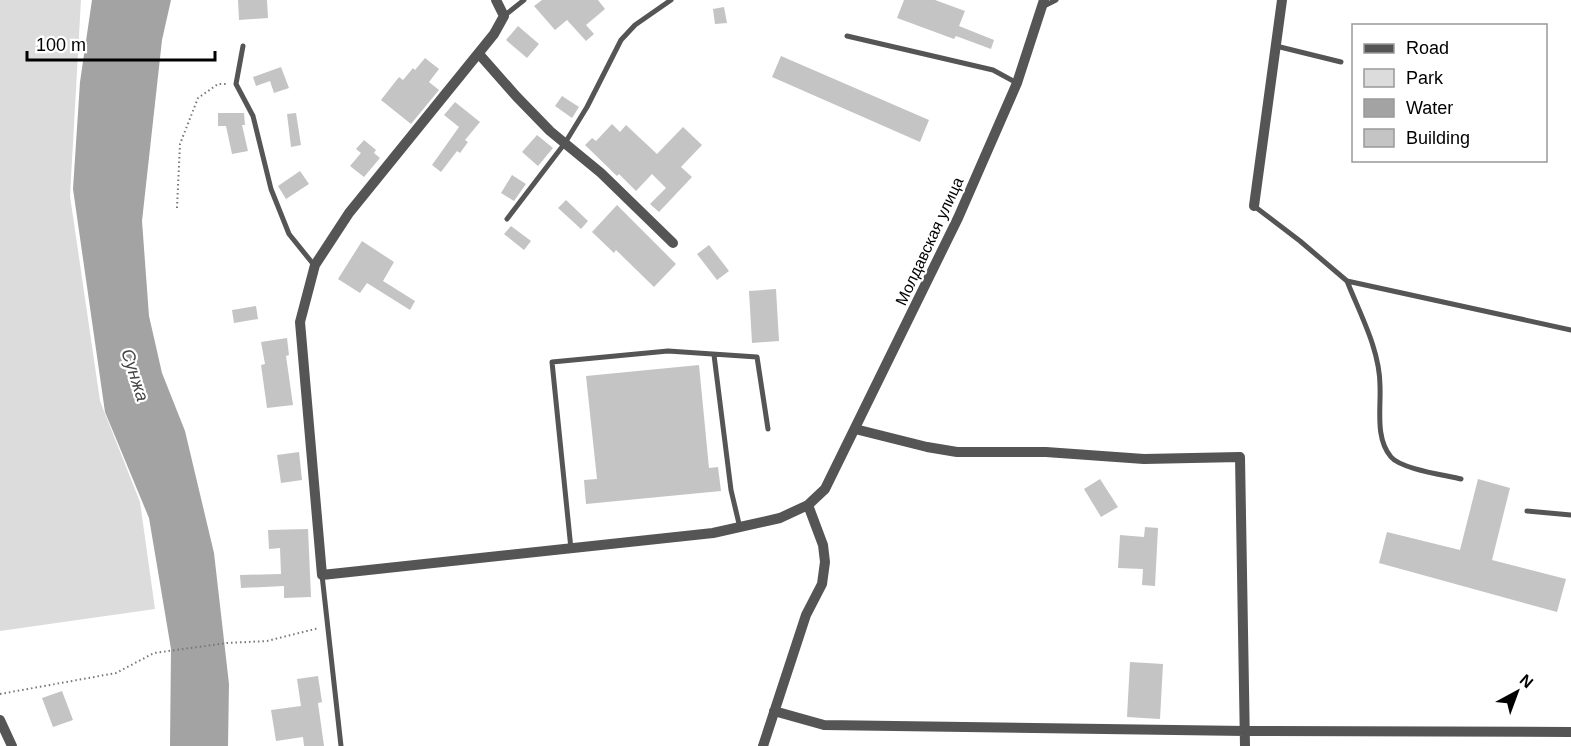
<svg xmlns="http://www.w3.org/2000/svg" width="1571" height="746" font-family="Helvetica,sans-serif">
	<style>
		.green { fill: #dcdcdc }
		.water { fill: #a3a3a3 }
		.building { fill: #c4c4c4 }
		.lines { fill: none; stroke-linecap: round; stroke-linejoin: round }
		.path { stroke: #777; stroke-width: 2; stroke-dasharray: 1.5 3; stroke-linecap: butt }
		.lane { stroke: #555; stroke-width: 5 }
		.street { stroke: #555; stroke-width: 10 }
		.labels { text-anchor: middle; stroke-width: 4.5; stroke-linejoin: round; paint-order: stroke }
		.street-label { font-size: 16px; fill: #000; stroke: #fff }
		.water-label { font-size: 18px; font-style: italic; fill: #444; stroke: #fff }
	</style>
	<rect width="100%" height="100%" fill="#fff"/>
	<!-- green -->
	<path class="green" d="M0 0H81L70 196 100 401 140 502 155 609 0 631Z"/>
	<!-- water -->
	<path class="water" d="M92 0H171L162 40 142 221 149 316 162 373 185 431 214 553 229 684 228 746H170L171 649 149 518 105 412 73 189 80 82Z"/>
	<!-- building -->
	<path class="building" d="M238 0H267L268 18 239 20Z
		M542 0H598L605 9 586 25 594 34 586 41 567 20 555 30 534 6Z
		M904 0H935L965 11 959 26 994 40 991 49 956 36 954 39 897 18Z
		M724 7 727 23 715 24 713 9Z
		M518 26 539 44 527 58 506 40Z
		M781 56 929 120 920 142 772 77Z
		M425 58 439 69 429 82 439 90 411 124 381 100 399 77 403 80 413 68 415 70Z
		M281 67 289 88 274 93 270 81 256 86 253 77Z
		M562 96 579 107 572 118 555 106Z
		M455 102 480 122 465 140 468 142 460 153 457 151 441 172 432 165 459 127 444 115Z
		M218 113H244L245 125H242L248 151 232 154 226 126H218Z
		M296 113 301 145 291 147 287 114Z
		M612 124 620 132 626 125 657 154 683 127 702 145 681 167 692 177 659 212 650 204 666 188 652 174 636 191 619 174 617 176 585 145 592 138 596 141Z
		M537 135 553 148 538 166 522 152Z
		M364 140 376 150 374 153 380 158 364 177 350 166 361 153 356 149Z
		M300 171 309 184 286 199 278 186Z
		M512 175 526 184 514 201 501 193Z
		M566 200 588 221 581 229 558 208Z
		M617 205 676 264 654 287 616 250 614 253 592 232Z
		M511 226 531 241 524 250 504 234Z
		M362 241 394 262 383 281 415 301 410 310 367 283 360 293 338 279Z
		M709 245 729 271 717 280 697 254Z
		M776 289 779 341 752 343 749 291Z
		M256 306 258 319 234 323 232 310Z
		M287 338 289 355 286 356 293 405 267 408 261 365 265 364 261 342Z
		M699 365 709 468 718 467 721 491 586 504 584 480 597 479 586 376Z
		M299 452 302 480 281 483 277 455Z
		M1100 479 1118 507 1101 517 1084 489Z
		M1478 479 1510 488 1492 560 1566 579 1557 612 1379 563 1387 532 1460 550Z
		M1145 527 1158 528 1155 586 1142 585 1143 569 1118 568 1120 535 1144 537Z
		M308 529 311 597 284 598V586L241 588 240 575 281 574 280 548 269 549 268 530Z
		M1130 662 1163 664 1160 719 1127 717Z
		M318 676 322 702 318 703 324 746H304L303 737 276 741 271 710 301 706 297 679Z
		M62 691 73 720 53 727 42 698Z"/>
	<g class="lines">
		<!-- path -->
		<path class="path" d="M177 208 180 144 198 98 218 84H227
			M0 694 116 673 154 653 227 643 267 641 319 628"/>
		<!-- lane -->
		<path class="lane" d="M1044 6 1056 0
			M504 16 524 0
			M847 36 993 70 1017 83
			M243 46 236 84 253 116 271 189 289 234 314 265
			M1276 46 1341 62
			M1254 206 1300 241 1347 281 1571 330
			M507 219 565 143 587 107 621 40 635 25 671 0
			M1347 281C1360 314 1380 350 1380 386 1381 409 1375 438 1391 457 1401 469 1445 475 1461 479
			M714 355 731 490 740 528
			M1527 511 1571 515
			M571 549 552 362 668 351 757 357 768 429
			M322 575 341 746"/>
		<!-- street -->
		<path class="street" d="M496 0 504 16 494 34 349 213 315 265 300 322 322 575 713 533 780 518 808 505 825 489 958 218 1017 83 1044 0
			M479 54 516 96 550 131 601 173 673 243
			M1254 206 1282 0
			M855 429 927 447 957 452H1046L1144 459 1240 457 1245 746
			M774 711 824 725 1245 731 1571 732
			M0 720 12 746
			M763 746 806 615 822 584 825 562 823 545 808 505"/>
	</g>
	<g class="labels">
		<!-- street labels -->
		<g class="street-label">
			<text transform="translate(929 241) rotate(-65)" y="6">Молдавская улица</text>
		</g>
		<!-- water labels -->
		<g class="water-label">
			<text transform="translate(135 375) rotate(72)" y="6">Сунжа</text>
		</g>
	</g>
	<!-- legend -->
	<rect x="1352" y="24" width="195" height="138" fill="#ffffff" stroke="#999999" stroke-width="1.5"/>
	<rect x="1364" y="44" width="30" height="9" fill="#555555" stroke="#999999" stroke-width="1.5"/>
	<text x="1406" y="54" font-size="18" fill="#000000">Road</text>
	<rect x="1364" y="69" width="30" height="18" fill="#dcdcdc" stroke="#999999" stroke-width="1.5"/>
	<text x="1406" y="84" font-size="18" fill="#000000">Park</text>
	<rect x="1364" y="99" width="30" height="18" fill="#a3a3a3" stroke="#999999" stroke-width="1.5"/>
	<text x="1406" y="114" font-size="18" fill="#000000">Water</text>
	<rect x="1364" y="129" width="30" height="18" fill="#c4c4c4" stroke="#999999" stroke-width="1.5"/>
	<text x="1406" y="144" font-size="18" fill="#000000">Building</text>
	<!-- north arrow -->
	<g transform="translate(1517 692) rotate(41)" stroke="#ffffff" stroke-width="4.5" paint-order="stroke">
	<path d="M0-4.5L10 22L0 15L-10 22Z" fill="#000000"/>
	<text y="-9" font-size="16" font-weight="bold" text-anchor="middle" fill="#000000">N</text>
	</g>
	<!-- scale -->
	<path d="M27 51v9h188v-9" fill="none" stroke="#000000" stroke-width="3"/>
	<text x="36" y="51" font-size="18" fill="#000000" stroke="#ffffff" stroke-width="4.5" paint-order="stroke">100 m</text>
</svg>
